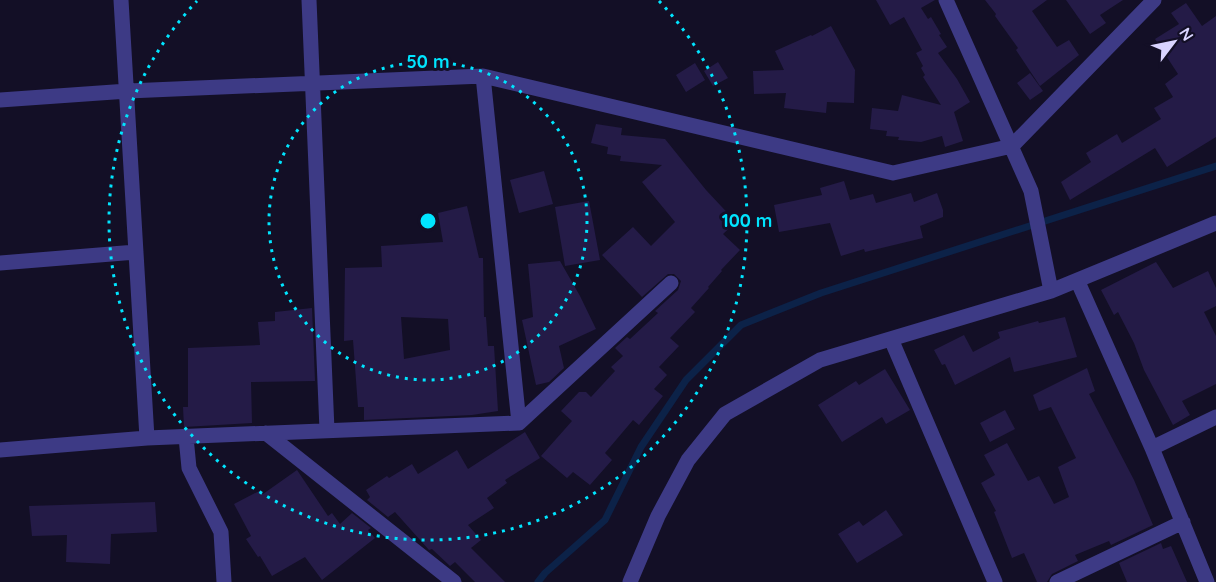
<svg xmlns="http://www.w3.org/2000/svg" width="1216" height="582" font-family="Quicksand,sans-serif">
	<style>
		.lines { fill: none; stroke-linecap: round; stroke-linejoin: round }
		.stream { stroke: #0c2248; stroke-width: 7 }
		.building { fill: #241b47; fill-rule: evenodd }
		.minor { stroke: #3d3a85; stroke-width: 15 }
		.ring { fill: none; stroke: #00e5ff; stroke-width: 3; stroke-dasharray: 3 6 }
		.centre { fill: #00e5ff; stroke: #130f26; stroke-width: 3 }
		.ring-label { font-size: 18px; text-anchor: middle; font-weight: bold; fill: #00e5ff; stroke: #130f26; stroke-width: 6; stroke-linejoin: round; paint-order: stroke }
	</style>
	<rect width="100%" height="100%" fill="#130f26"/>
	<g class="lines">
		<!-- stream -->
		<path class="stream" d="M538 582 545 573 605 520 641 447 686 380 741 325 821 293 1216 166"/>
	</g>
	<!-- building -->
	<path class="building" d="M876 0H935L921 8 928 19 931 17 941 34 939 35 947 47 938 53 957 79 970 102 954 112 963 141 945 147 942 136 921 142 898 140 899 137 886 136 887 131 870 129 872 108 898 111 902 95 941 105 923 77 925 75 921 68 923 66 916 53 922 50 904 17 890 25Z
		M985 0H1047L1032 11 1057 47 1069 40 1079 55 1040 86 1016 50 1018 48 995 16 996 14Z
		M1066 0H1123L1100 15 1106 23 1090 34Z
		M1186 3 1202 26 1216 16V137L1167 167 1155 148 1070 200 1061 182 1091 162 1086 153 1117 134 1122 143 1161 119 1154 108 1173 97 1165 84 1178 74 1155 39 1179 24 1171 13Z
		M831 26 855 70 854 103 827 102 826 113 784 108 786 93 754 94 753 71 784 70 775 51 811 35 812 36Z
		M718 62 728 78 713 86 704 71Z
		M695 63 705 80 686 92 676 75Z
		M1030 73 1043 91 1030 100 1017 83Z
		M596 124 622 128 621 135 665 139 706 190 736 222 723 234 740 250 721 270 722 271 708 287 709 288 691 308 695 312 670 338 679 346 659 367 667 375 654 389 663 396 639 425 633 420 605 453 612 460 590 485 573 472 567 478 541 456 572 421 561 411 579 392H586L591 397 615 371 611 367 623 356 615 348 627 337 630 339 658 313 655 311 678 290 681 281 674 274H668L642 297 602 255 633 227 651 246 675 222 642 182 662 165 620 161 621 156 607 154 608 147 591 143Z
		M544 171 553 204 519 213 510 180Z
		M844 181 850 200 873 194 876 203 911 193 914 202 937 193 943 210V217L920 226 923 238 865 252 864 249 841 256 830 223 779 232 774 205 822 195 820 188Z
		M589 201 600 260 565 266 555 207Z
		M467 206 479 258H483L484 317H486L488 346H494L498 411 472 415 364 420V407H358L353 340 344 341 345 268 382 267 381 246 443 242 438 213ZM401 317 448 319 450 350 404 359Z
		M560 261 580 296 596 329 559 346 564 368 549 382 536 385 522 320 533 317 528 264Z
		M1156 262 1173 288 1208 271 1216 288V306L1204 312 1216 336V384L1182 401 1190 415 1173 425 1144 370 1134 343 1118 312 1114 315 1101 290Z
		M312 308 315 381 251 382 252 423 184 427 183 407H188V348L260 345 258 322 275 321V312Z
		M1065 317 1077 357 1014 372 1010 357 955 385 945 364 942 365 934 350 964 335 973 352 1000 338 998 332 1038 321 1039 323Z
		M1087 368 1095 391 1089 394 1134 480 1153 525 1111 545 1109 541 1075 555 1078 561 1052 574 1047 582H1037L1024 553 1012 558 994 512 996 511 981 483 995 475 984 455 1007 443 1028 481 1039 476 1054 504 1069 497 1058 467 1076 458 1051 407 1039 411 1033 395Z
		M885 369 910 410 886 424 882 417 842 442 818 405 856 381 859 385Z
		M1005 410 1015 429 990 442 980 423Z
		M525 432 540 458 505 480 507 483 487 498 494 508 468 525 481 540 471 548 505 582H475L455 562 450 566 432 549 429 550 395 512 388 517 367 500 370 497 366 490 387 476 389 478 412 464 418 474 457 450 468 469Z
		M297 470 328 516 332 513 340 524 352 513 371 528 368 530 375 538 322 580 305 557 272 576 260 556 258 557 246 539 251 536 234 504 261 490 263 494Z
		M155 502 157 532 111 534 110 564 66 562 67 535 32 536 29 506Z
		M886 510 903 535 857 563 838 534 859 521 863 526Z
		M1161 543 1163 549 1171 546 1187 582H1127L1119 563Z"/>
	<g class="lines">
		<!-- minor -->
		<path class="minor" d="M121 0 147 438
			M309 0 327 430
			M946 0 1031 191 1051 291
			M483 76 519 423
			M0 100 128 91 483 76 893 173 1012 146 1154 0
			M0 263 136 252
			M1078 282 1152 448 1207 582
			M891 339 995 582
			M266 433 454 582
			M186 437 189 468 221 532 224 582
			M1152 448 1216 417
			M0 450 147 438 519 423 671 283
			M630 582 658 516 688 460 725 414 820 360 1051 291 1216 223
			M1057 582 1183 522"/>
	</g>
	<!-- distance rings -->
	<g class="ring">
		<circle cx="428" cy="221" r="159"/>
		<path d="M659 1A319 319 0 1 1 197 1"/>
	</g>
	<circle cx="428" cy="221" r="9" class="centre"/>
	<g class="ring-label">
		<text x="428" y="68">50 m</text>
		<text x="747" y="227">100 m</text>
	</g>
	<!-- north arrow -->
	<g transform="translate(1174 42) rotate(58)" stroke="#130f26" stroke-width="4.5" paint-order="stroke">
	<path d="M0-4.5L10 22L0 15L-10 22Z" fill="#d9d4ff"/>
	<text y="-9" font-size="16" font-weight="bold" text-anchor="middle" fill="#d9d4ff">N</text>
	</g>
</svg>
